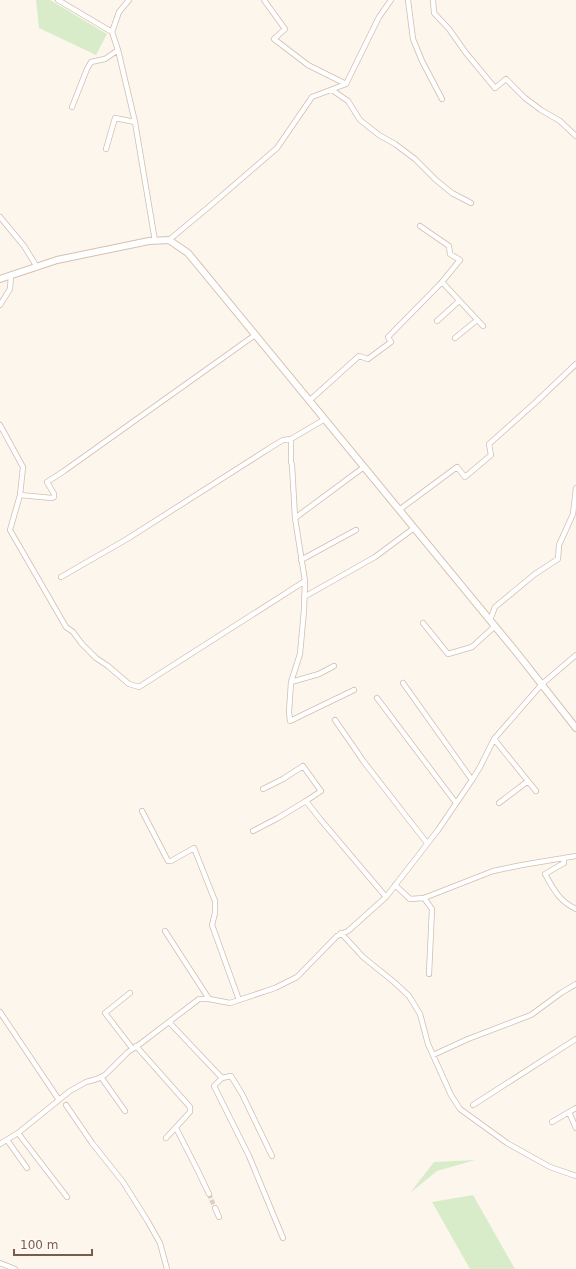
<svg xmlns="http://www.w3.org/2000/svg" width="576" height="1269" font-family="'DejaVu Sans',sans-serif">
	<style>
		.green { fill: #d8ecc9 }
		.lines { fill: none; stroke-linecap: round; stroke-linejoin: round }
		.minor-tunnel { stroke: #dcd0c4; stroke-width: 4.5; stroke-dasharray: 4.5 2; stroke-linecap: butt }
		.minor-casing { stroke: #d1beb0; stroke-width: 6 }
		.secondary-casing { stroke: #d6c0b0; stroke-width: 8 }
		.minor { stroke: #fff; stroke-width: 4.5 }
		.secondary { stroke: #fff; stroke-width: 6 }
	</style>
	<rect width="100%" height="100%" fill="#fdf6ec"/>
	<!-- green -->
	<path class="green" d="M36 0H50L107 34 96 55 39 28Z
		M475 1160 437 1171 410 1193 434 1162Z
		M473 1195 515 1269H470L432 1202Z"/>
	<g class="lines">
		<!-- minor-tunnel -->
		<path class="minor-tunnel" d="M209 1194 215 1208"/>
		<defs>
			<path id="minor" d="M58 0 112 32
				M129 0 119 12 112 32 118 50 135 122 155 241
				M264 0 285 29 274 39 308 65 346 84
				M408 0 413 39 422 61 442 99
				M433 0 434 13 449 29 466 53 495 88 506 79 525 98 541 110 560 121 576 136
				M332 90 348 101 360 120 379 135 395 144 415 159 436 180 452 193 471 203
				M72 107 87 69 91 62 105 59 118 50
				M106 149 115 118 135 122
				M0 217 24 246 37 267
				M169 240 211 205 277 148 312 97 346 84 379 17 391 0
				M442 282 483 326
				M0 305 10 289 11 275
				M437 321 459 301
				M255 335 64 471 47 482 54 494V497L52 498 20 495 10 530 66 627 73 632 82 644 96 658 108 666 129 684 139 687 305 581
				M455 338 477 320
				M309 401 359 356 368 359 391 342 388 337 442 282 460 260 450 254 449 246 420 226
				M0 425 23 467 20 495
				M291 439V462L292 465 295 518 305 581 304 610 300 654 291 682 289 712 290 721 354 690
				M399 510 457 467 465 477 491 455 489 444 536 402 576 364
				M295 518 364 467
				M301 560 356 530
				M61 577 127 539 273 446 283 440 291 439 325 419
				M304 597 375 557 414 528
				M490 620 495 607 535 574 558 559 559 545 573 514 576 488
				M423 623 448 654 472 647 495 626
				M291 682 319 674 334 666
				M403 683 472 780
				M377 698 456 803
				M335 720 364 762 427 843
				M494 739 536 791
				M263 789 283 779 303 766 321 791 306 801 320 819 386 897
				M499 803 528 781
				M142 811 168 861H171L194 848 215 901V913L212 925 239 1000
				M253 831 278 818 306 801
				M563 858 564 863 545 874C554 890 559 901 576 909
				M395 885 410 899 424 898 493 871 522 865 576 856
				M424 898 432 909 429 974
				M165 931 209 999
				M341 933 363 957 394 982 409 996 420 1014 428 1044 451 1095 460 1109 507 1143 550 1167 576 1176
				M130 993 105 1013 132 1048
				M0 1012 59 1100
				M169 1022 222 1078 214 1086 249 1156 283 1238
				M136 1046 190 1107V1112L166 1138
				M433 1055 468 1039 531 1015 561 993 576 984
				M101 1077 125 1111
				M222 1078 231 1076 242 1094 272 1156
				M66 1105 92 1143 123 1182 147 1220 160 1243 167 1269
				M473 1105 576 1039
				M569 1112 576 1108
				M552 1122 569 1112 576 1128
				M176 1128 197 1169 209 1194
				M18 1133 67 1197
				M7 1140 27 1168
				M0 1144 18 1133 70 1091 86 1082 97 1079 105 1075 128 1052 140 1044 199 999H209L230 1003 275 988 297 977 337 936 348 931 386 897 438 830 472 780 480 767 494 739 542 684 576 655
				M215 1208 219 1217
				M0 1263 15 1269"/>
			<path id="secondary" d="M0 279 57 260 149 241 169 240 188 253 517 653 576 728"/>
		</defs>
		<!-- minor casing -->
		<use href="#minor" class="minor-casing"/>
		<!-- secondary casing -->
		<use href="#secondary" class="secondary-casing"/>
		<!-- minor -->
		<use href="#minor" class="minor"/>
		<!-- secondary -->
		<use href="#secondary" class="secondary"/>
	</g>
	<!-- scale -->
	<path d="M14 1249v6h78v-6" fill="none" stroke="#7a5c4d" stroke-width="2"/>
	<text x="20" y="1249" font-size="12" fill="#7a5c4d" stroke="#fffaf3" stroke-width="3" paint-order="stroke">100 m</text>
</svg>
